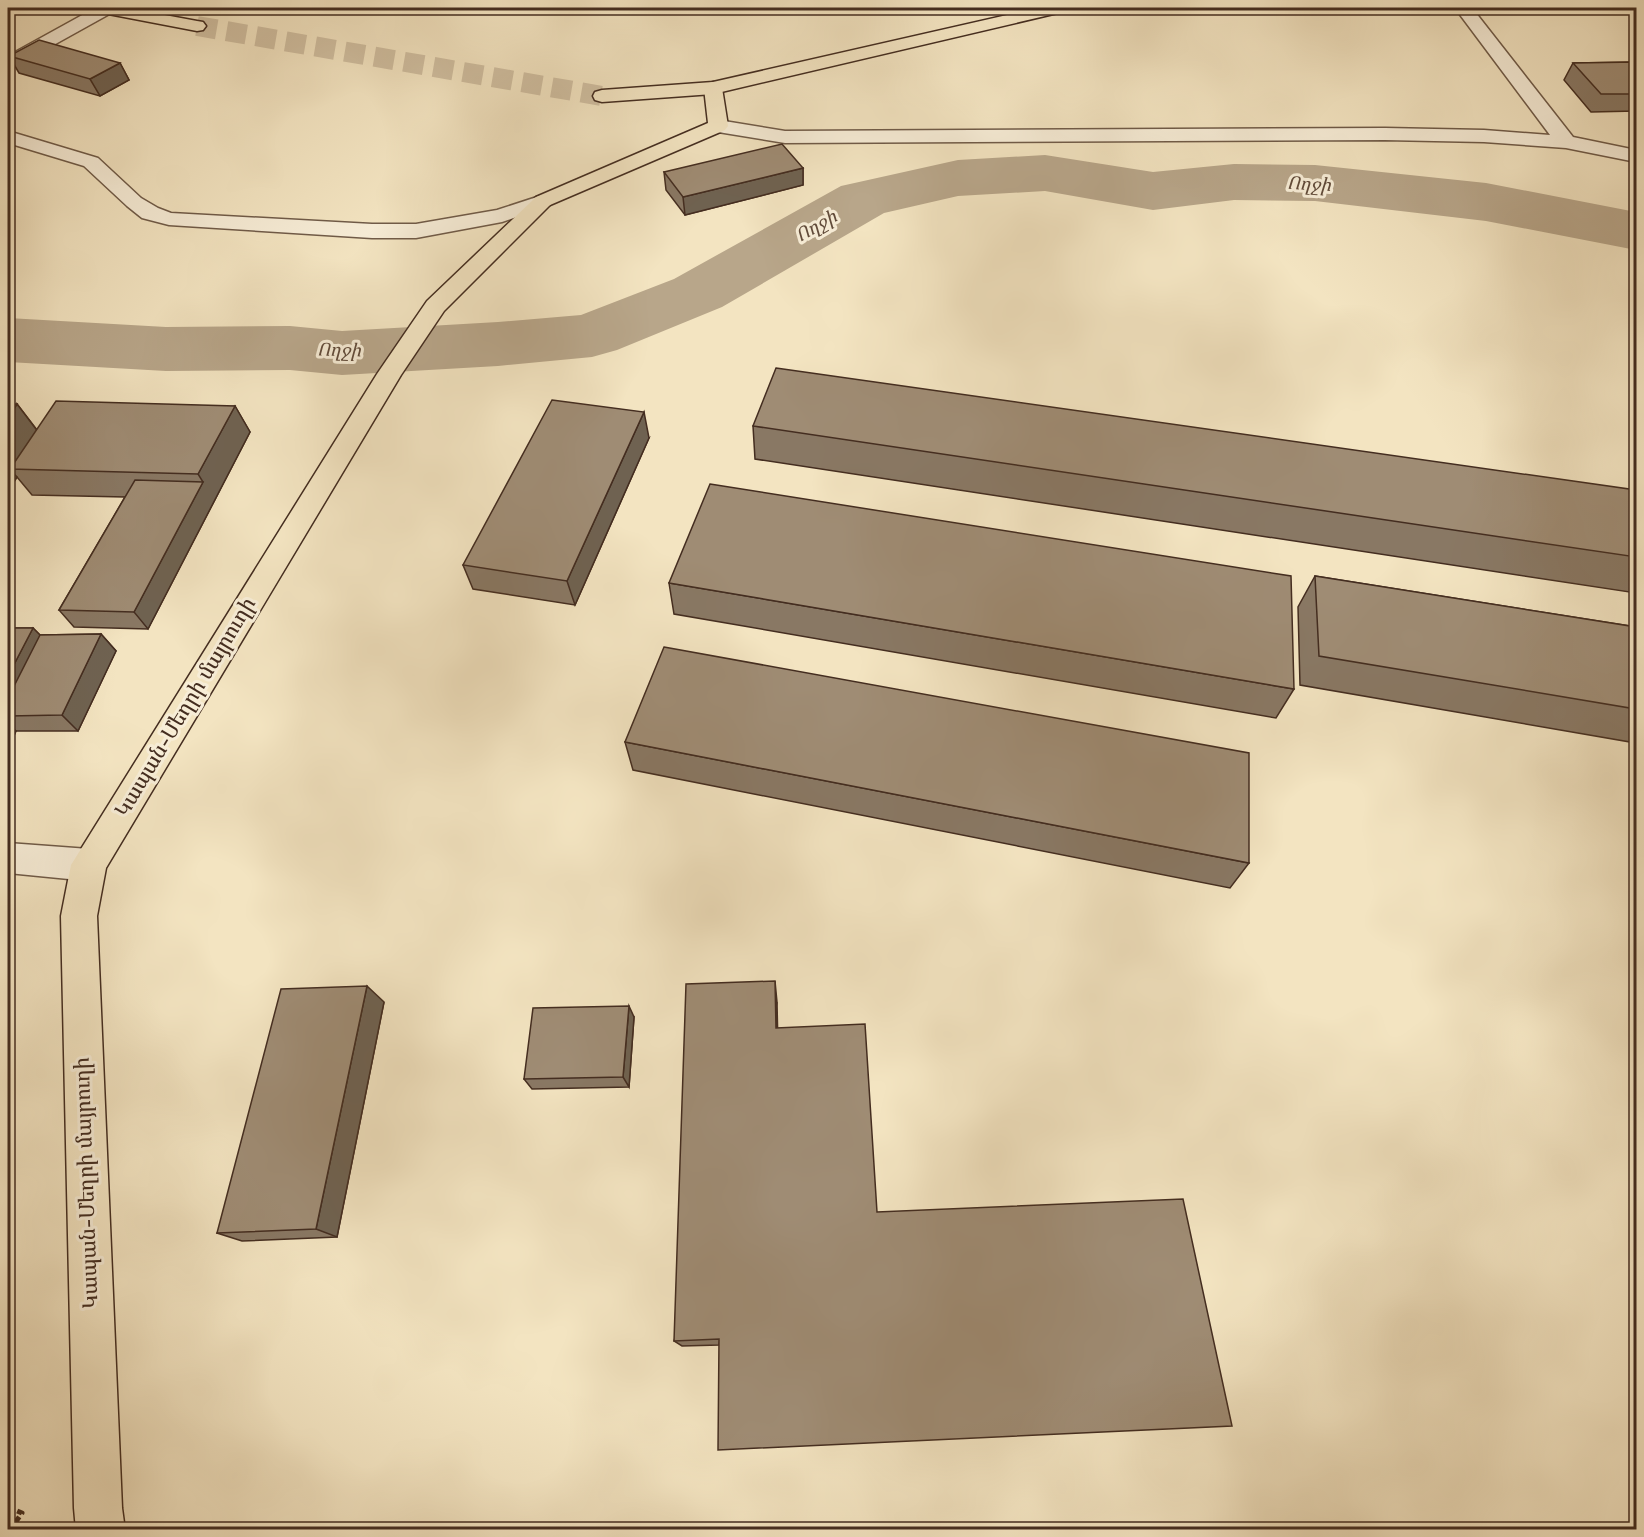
<svg xmlns="http://www.w3.org/2000/svg" width="1644" height="1537" font-family="'Libre Caslon Text','Noto Serif Armenian',serif">
	<style>
		.lines { fill: none; stroke-linecap: round; stroke-linejoin: round }
		.river { fill: #b8a68a; fill-rule: evenodd }
		.highway-tunnel { stroke: #d0bfa1; stroke-width: 20; stroke-dasharray: 20 10; stroke-linecap: butt }
		.minor-casing { stroke: #705b48; stroke-width: 3 }
		.major-casing { stroke: #442d20; stroke-width: 3 }
		.highway-casing { stroke: #442d20; stroke-width: 3 }
		.path { stroke: #442d20; stroke-width: 5; stroke-dasharray: 6 4; stroke-linecap: butt }
		.minor { fill: #f7edd7; fill-rule: evenodd }
		.major { fill: #f3e4c1; fill-rule: evenodd }
		.highway { fill: #f3e4c1; fill-rule: evenodd }
		.wall { fill: #897864; stroke: #442d20; stroke-width: 1.5 }
		.shaded-wall { fill: #6f6251; stroke: #442d20; stroke-width: 1.5 }
		.building { fill: #9f8c74; stroke: #442d20; stroke-width: 1.5 }
		.labels { text-anchor: middle; stroke-width: 6; stroke-linejoin: round; paint-order: stroke }
		.far-water-label { font-size: 18px; font-style: italic; fill: #614b3a; stroke: #f7edd7 }
		.street-label { font-size: 21px; fill: #442d20; stroke: #f7edd7 }
	</style>
	<rect width="100%" height="100%" fill="#f3e4c1"/>
	<filter id="stains"><feTurbulence type="fractalNoise" baseFrequency=".00333" numOctaves="4"/><feColorMatrix values="0 0 0 0 .2 0 0 0 0 .09 0 0 0 0 .02 0 0 0 .5 -.17"/></filter>
	<radialGradient id="worn" r=".72"><stop offset=".6" stop-color="#630" stop-opacity="0"/><stop offset="1" stop-color="#630" stop-opacity=".3"/></radialGradient>
	<g class="lines">
		<!-- river -->
		<path class="river" d="M1045 155 1153 172 1234 164 1315 165 1486 183 1636 212V250L1486 221 1315 201 1234 200 1153 210 1045 191 958 196 884 213 722 307 617 350 592 357 498 366 342 375 290 370 166 371 8 362V318L166 327 290 326 342 331 498 322 581 315 674 279 841 186 958 160Z"/>
		<!-- highway-tunnel -->
		<path class="highway-tunnel" d="M197 26 602 96"/>
		<defs>
			<path id="minor" d="M95 8H116L113 12 14 67 8 68V56Z
				M1455 8H1472L1573 137 1636 150V162L1566 148 1484 142 1385 140 785 143 718 132 711 130 708 126 711 122 718 120 785 131 1385 128 1484 130 1550 135Z
				M8 131 98 158 141 198 158 208 171 213 372 224H416L497 210 543 195 550 197 554 201 550 205 502 222 416 238H372L169 225 142 218 127 206 84 166 8 143Z
				M8 843 89 849 101 854 107 865 101 876 89 881 8 873Z"/>
			<path id="major" d="M713 82 720 84 722 88 728 126 725 130 550 205 444 311 401 375 106 868 97 916 122 1508 125 1530H76L74 1508 61 916 71 865 377 374 427 301 536 197 708 123 704 88 706 84Z"/>
			<path id="highway" d="M94 8H127L197 21 203 22 206 26 203 30 197 31 103 13 97 12Z
				M1038 8H1067L1064 12 1058 13 713 94 602 102 595 100 593 96 595 92 602 90 713 82Z"/>
		</defs>
		<!-- minor casing -->
		<use href="#minor" class="minor-casing"/>
		<!-- major casing -->
		<use href="#major" class="major-casing"/>
		<!-- highway casing -->
		<use href="#highway" class="highway-casing"/>
		<!-- path -->
		<path class="path" d="M8 1507 22 1513 10 1530"/>
		<!-- minor -->
		<use href="#minor" class="minor"/>
		<!-- major -->
		<use href="#major" class="major"/>
		<!-- highway -->
		<use href="#highway" class="highway"/>
	</g>
	<!-- wall -->
	<path class="wall" d="M9 56 120 63 129 80 100 96 19 73Z
		M1636 62V111L1591 112 1564 80 1573 63Z
		M803 168V185L685 215 666 190 664 172Z
		M17 404 37 430 235 406 250 432 148 629 74 627 59 610 125 497 32 495 17 477 8 491Z
		M753 426 1636 490V593L755 459Z
		M649 438 575 605 473 589 463 565Z
		M1315 576 1636 627V743L1300 685 1298 607Z
		M669 583 1294 689 1276 718 674 614Z
		M8 628H33L40 635 101 634 116 651 78 731H16L8 749Z
		M625 742 1249 863 1230 888 633 770Z
		M384 1002 337 1237 242 1241 217 1233Z
		M777 1002 719 1345 682 1346 674 1341Z
		M634 1017 629 1087 532 1089 524 1079Z"/>
	<!-- shaded-wall -->
	<path class="shaded-wall" d="M120 63 129 80 100 96 90 79Z
		M803 168V185L685 215 683 197Z
		M17 404 42 437 10 469 17 477 8 491V418Z
		M235 406 250 432 148 629 134 612 203 482 198 474Z
		M644 412 649 438 575 605 567 581Z
		M33 628 56 651 8 716V676Z
		M101 634 116 651 78 731 62 715Z
		M8 724 16 731 8 749Z
		M775 981 777 1002 778 1047 776 1028Z
		M367 986 384 1002 337 1237 316 1229Z
		M629 1006 634 1017 629 1087 623 1077Z"/>
	<!-- building -->
	<path class="building" d="M39 40 120 63 90 79 9 56Z
		M1636 62V94H1601L1573 63Z
		M782 144 803 168 683 197 664 172Z
		M776 368 1636 490V557L753 426Z
		M552 400 644 412 567 581 463 565Z
		M56 401 235 406 198 474 10 469Z
		M8 404H17L8 418Z
		M135 480 203 482 134 612 59 610Z
		M710 484 1291 576 1294 689 669 583Z
		M1315 576 1636 627V709L1319 656Z
		M8 628H33L8 676Z
		M101 634 62 715 8 716V698L40 635Z
		M664 647 1249 753V863L625 742Z
		M775 981 776 1028 865 1024 877 1212 1183 1199 1232 1426 718 1450 719 1339 674 1341 686 984Z
		M367 986 316 1229 217 1233 281 989Z
		M629 1006 623 1077 524 1079 533 1008Z"/>
	<g class="labels">
		<!-- far-water labels -->
		<g class="far-water-label">
			<text transform="translate(1309 184) rotate(3)" y="6">Ողջի</text>
			<text transform="translate(816 226) rotate(-30)" y="6">Ողջի</text>
			<text transform="translate(339 350) rotate(1)" y="6">Ողջի</text>
		</g>
		<!-- street labels -->
		<g class="street-label">
			<text transform="translate(185 707) rotate(-59)" y="7">Կապան-Մեղրի մայրուղի</text>
			<text transform="translate(86 1183) rotate(-92)" y="7">Կապան-Մեղրի մայրուղի</text>
		</g>
	</g>
	<!-- margin -->
	<rect width="1644" height="1537" fill="none" stroke="#f3e4c1" stroke-width="30"/>
	<rect x="9" y="9" width="1626" height="1519" fill="none" stroke="#442d20" stroke-width="3"/>
	<rect x="15" y="15" width="1614" height="1507" fill="none" stroke="#442d20" stroke-width="1.5"/>
	<rect width="100%" height="100%" filter="url(#stains)"/>
	<rect width="100%" height="100%" fill="url(#worn)"/>
</svg>
